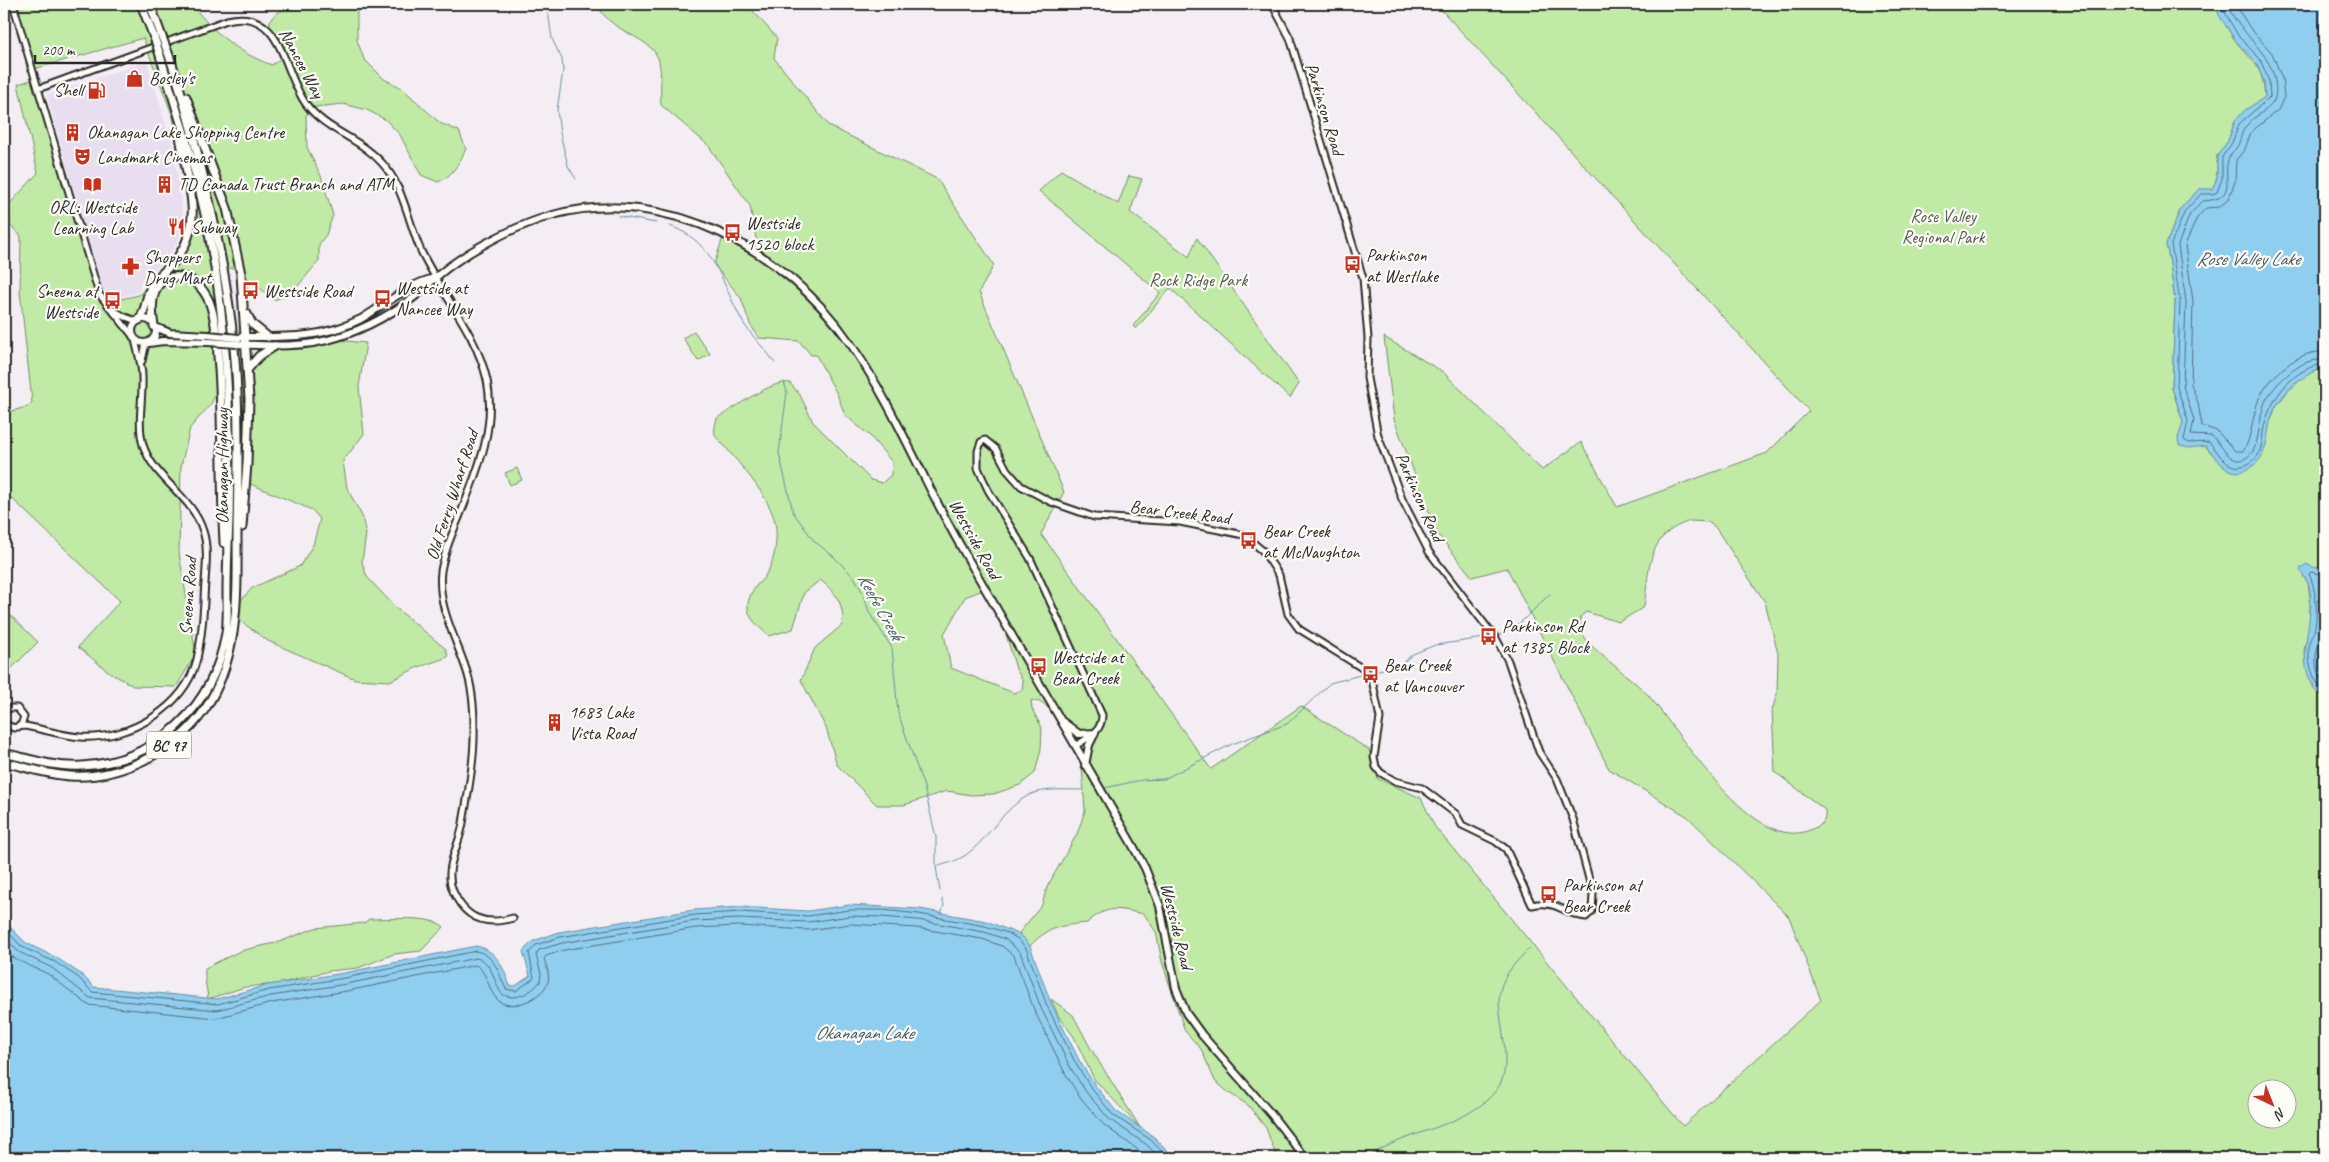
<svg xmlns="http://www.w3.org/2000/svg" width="2329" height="1162" font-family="Caveat,sans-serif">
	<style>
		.built { fill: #e9def0 }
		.green { fill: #c0eaa6; stroke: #768a68; fill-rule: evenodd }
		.water { fill: #90cef0; stroke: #688da1 }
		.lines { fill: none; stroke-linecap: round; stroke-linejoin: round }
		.shore { stroke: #536c7a; stroke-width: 1 }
		.stream { stroke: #688da1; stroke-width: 1 }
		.minor-casing { stroke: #2b2b2b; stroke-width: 9 }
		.major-casing { stroke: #2b2b2b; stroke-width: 10 }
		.highway-casing { stroke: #2b2b2b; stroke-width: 11 }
		.minor { stroke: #fdfcf7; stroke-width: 5 }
		.major { stroke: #fdfcf7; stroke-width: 6 }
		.highway { stroke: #fdfcf7; stroke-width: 7 }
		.major-bridge-casing { stroke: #2b2b2b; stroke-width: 10; stroke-linecap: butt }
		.highway-bridge-casing { stroke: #2b2b2b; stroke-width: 11; stroke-linecap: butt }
		.major-bridge { stroke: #fdfcf7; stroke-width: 6 }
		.highway-bridge { stroke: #fdfcf7; stroke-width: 7 }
		.labels { text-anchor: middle; stroke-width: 4.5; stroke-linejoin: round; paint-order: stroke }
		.shield { fill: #fdfcf7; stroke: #6a6a68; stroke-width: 1 }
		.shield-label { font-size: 16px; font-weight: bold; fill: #2b2b2b }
		.street-label { font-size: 18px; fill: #2b2b2b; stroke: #fdfcf7 }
		.poi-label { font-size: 18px; fill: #2b2b2b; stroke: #fdfcf7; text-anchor: start }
		.park-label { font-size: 18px; fill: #505b4a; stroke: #fdfcf7 }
		.water-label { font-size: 19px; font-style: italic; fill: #495c66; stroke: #fdfcf7 }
	</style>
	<rect width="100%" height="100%" fill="#f4eef4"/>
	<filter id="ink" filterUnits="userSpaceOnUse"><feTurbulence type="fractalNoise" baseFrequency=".02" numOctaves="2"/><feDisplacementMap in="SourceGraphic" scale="10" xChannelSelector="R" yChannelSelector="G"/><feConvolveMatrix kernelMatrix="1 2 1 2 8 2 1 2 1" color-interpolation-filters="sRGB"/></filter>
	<g filter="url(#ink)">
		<!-- built -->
		<path class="built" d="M147 61 171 141 181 192 184 230 170 254 143 281 138 292 114 300 104 291 99 281 47 95Z"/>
		<!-- green -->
		<path class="green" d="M19 4H191C215 33 236 52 272 65L286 54 283 41 269 25C272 0 332 4 353 4L357 10V40L364 59 384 79 402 88 440 123 459 131 466 149C459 163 453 176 438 182L421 175 400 135 386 120 367 110 343 104 316 107 306 115 307 147 321 176 333 215 326 235 319 244V261L291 294 274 300 236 268H230L225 273 222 379 211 404 190 428 181 466 179 553 196 654 176 687 133 686 109 672 78 647 120 601 4 491V413L27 407 32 402 20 291 21 236 4 219V210L38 173 18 84 31 80 101 292 108 302 139 295 174 256 186 233 189 205 173 117 143 38 27 71Z
			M598 4H747L777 38 774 58 829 126 937 179 994 265 979 292 1064 492 1041 534 1211 769 1301 706 1369 750 1378 779 1421 798 1435 827 1683 1126 1821 1000 1789 917 1688 817 1609 769 1507 568 1472 577 1437 533 1394 419 1384 337 1443 372 1542 470 1581 442 1617 507 1767 453 1809 411 1436 4H2213C2221 13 2226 27 2233 37 2250 63 2262 59 2265 97L2235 121 2228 141 2217 156V178L2212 190 2199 189 2181 208 2166 244 2170 263 2175 302 2172 388 2183 422 2225 468 2271 420 2276 406 2289 390 2306 375 2318 370 2325 379V563L2303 576 2308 583 2310 597V625L2304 650 2314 690 2325 698V1158H1277L1266 1128 1248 1105 1229 1093 1215 1081 1201 1049 1185 1031 1162 962 1156 932 1144 914C1118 909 1108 904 1087 923 1062 925 1046 928 1030 946L1019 933 1042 905 1047 887 1077 834 1085 811 1081 752 1073 733 1043 703 1031 700 1032 709 1042 728 1041 749 1035 773 1020 785 994 794 971 795 947 791 904 805H877L837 765 826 728 801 680 815 648 842 625C845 605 836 592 820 580L804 593 793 629 769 636C751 620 739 610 756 586 759 582 764 579 766 574 774 563 777 543 776 530 775 501 740 465 722 443 712 435 714 430 717 418 734 409 772 379 790 383L800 395 813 422 871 480 882 483 891 475 892 462 870 436 845 415 837 394 816 355H811L799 341 759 338 750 324 741 298 714 265 724 234 759 255 750 206 708 145 661 105C660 91 662 75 659 61 653 36 606 32 598 4ZM1690 521 1708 522 1715 527 1765 602 1778 654 1777 694 1772 710 1775 772 1825 810C1826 822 1823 824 1812 829 1754 858 1680 731 1648 695 1637 682 1588 647 1584 636 1582 630 1581 623 1580 617L1586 612 1619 622 1644 607C1650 567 1646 535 1690 521ZM983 590 997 603 1016 669 1023 681 1022 690 1014 693 951 668 944 634 965 597ZM2256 1090H2286V1120H2256Z
			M1061 170 1118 204 1129 176 1142 179 1130 212 1189 257 1197 238 1299 384 1290 398 1170 288 1136 329 1133 326 1160 293 1039 191Z
			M694 331 710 354 698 361 683 338Z
			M299 336 366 343 359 387 364 434 343 461 347 488 362 516 366 534 362 562 367 577 396 608 446 649 448 657 416 668 390 681 355 679 268 641 236 618V606L252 588 300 566 313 545 320 519 312 510 227 474 231 376 265 350Z
			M517 468 522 480 510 485 505 473Z
			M4 609 38 642 4 676Z
			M369 919C386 919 433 915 444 927L421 951 394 954 358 968 329 971 278 984 245 987 208 999C207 988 204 980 205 968L240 951 279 942 315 928 364 923Z
			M1051 999 1073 1015 1091 1049 1141 1129 1094 1079 1074 1037 1058 1015Z"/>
		<!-- water -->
		<path class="water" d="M2215 4H2325V379L2318 370C2301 377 2286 390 2277 405 2262 428 2275 458 2245 470 2227 478 2216 457 2206 446L2188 448 2179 445 2178 438 2183 422 2172 388 2175 302 2170 263 2166 244 2181 208 2199 189H2212L2217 178V156L2228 141 2235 121 2245 110 2265 97 2264 82 2256 62 2235 40 2219 15Z
			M2325 563V698C2287 668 2317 626 2309 586 2308 580 2302 575 2300 569L2306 564 2318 569Z
			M849 905 920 909 986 921 1021 935 1030 946 1051 1003 1080 1062 1095 1085 1116 1111 1154 1137 1175 1158H4V921L26 943 57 958 82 975 94 987 217 999 268 985 344 973 476 946C497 950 503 967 510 986H515L530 976 523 951 533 941 559 932 694 910 740 907 808 911Z"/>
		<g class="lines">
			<!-- shore -->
			<path class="shore" d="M2220 4 2239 37 2260 59 2269 81 2270 97 2239 124 2232 143 2222 157V179L2217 192 2213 194H2201L2185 211 2171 244 2180 302 2177 387 2188 421 2184 440 2189 443 2209 442C2215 448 2220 457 2226 462 2236 471 2254 465 2259 453 2263 444 2262 432 2265 423 2272 398 2292 371 2318 365L2325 371
				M2227 4C2238 33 2270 50 2275 81 2280 111 2262 107 2246 126 2241 132 2241 140 2237 147 2235 150 2232 152 2230 156 2219 173 2242 199 2203 201L2190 214 2178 245 2186 302 2183 386 2194 420 2191 435 2212 436C2221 443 2228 462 2241 460 2245 459 2251 455 2253 451 2260 438 2259 417 2265 402 2272 386 2307 351 2325 362
				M2235 4 2250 28 2272 53 2282 78 2284 97 2278 110 2251 132 2245 149 2236 160 2235 182 2228 200 2219 207 2206 208 2197 218 2185 245 2193 301 2191 384 2198 403 2202 426 2217 431 2235 451H2243C2251 442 2253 412 2259 399 2267 379 2302 346 2325 353
				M2325 569 2319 574 2311 572 2309 574C2316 589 2318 610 2315 627 2314 635 2309 642 2309 650 2308 665 2314 683 2325 692
				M2325 577 2320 581C2321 596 2322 610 2321 624 2321 647 2307 662 2325 684
				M4 928 22 947 55 962 79 978 92 992 218 1004 269 990 345 978 476 951C496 955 498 974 506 989L516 991 534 978 529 953 536 945 560 937 695 915 740 912 808 916 849 910H882L919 914 985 926 1008 933 1018 939 1026 948 1047 1006 1076 1064 1091 1088 1113 1115 1151 1140 1168 1158
				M4 937 19 952 52 968 90 998 217 1010 271 996 346 984 476 958C493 961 493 982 502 994 515 1002 532 992 540 982L541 974 536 955 539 950 562 943 695 921 739 919 808 922 850 916 882 917 918 920 984 932 1005 939 1020 952 1041 1008 1070 1067 1086 1092 1109 1119 1147 1145 1159 1158
				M4 948 15 959 48 974 88 1005 216 1018 272 1003 347 991 476 965C490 974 487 995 502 1003 516 1010 543 997 548 982 550 974 546 966 544 959L546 956 564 950 696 928 739 926 808 930 850 924 917 928 982 939 1002 946 1014 956 1035 1012 1064 1071 1079 1096 1104 1125 1149 1158"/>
			<!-- stream -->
			<path class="stream" d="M547 4 552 39 562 59 563 71 557 110 560 133 568 166 576 179
				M618 216 656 223
				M670 226C717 242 722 287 744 324 753 338 766 349 775 363
				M784 382 787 392 779 453 793 512 814 541 832 555 854 577 863 593 869 612 892 648 898 713 924 787 936 837V867L940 891
				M1496 637 1521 622 1550 594
				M1368 673 1401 664 1413 654 1435 645 1492 637
				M1104 788 1142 780 1164 779 1232 744 1287 724 1330 683 1364 674
				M936 867C948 863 961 860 971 851 991 834 1004 808 1029 795 1044 788 1065 790 1082 790
				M941 914 944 905 942 899
				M1367 1158C1404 1130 1469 1128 1497 1089 1516 1065 1495 1017 1500 991 1504 973 1518 960 1530 948"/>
			<defs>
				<path id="minor" d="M13 4 99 294 132 335
					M38 89 227 20C283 7 282 71 306 104 326 131 360 138 382 163 404 187 408 222 421 251 442 295 476 332 487 380 497 429 476 474 458 520 451 536 444 553 441 571 437 606 455 636 466 669 472 686 474 709 474 727 475 758 468 793 463 823 460 845 443 868 453 891 465 919 485 926 513 918
					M110 308 125 317 137 321
					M142 361 146 343
					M4 714 8 708H17L24 717 21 725 14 728 7 725 4 720
					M17 727 25 726C43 729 62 736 81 737 129 740 185 708 197 659 201 641 203 620 204 602 204 580 210 552 203 531 192 495 155 481 143 445 137 424 143 400 142 377 142 365 138 353 135 340
					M1075 746C1089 737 1102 732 1102 715L1030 558 988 490 978 468V451L981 442 985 440 996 449 1007 470 1021 486 1051 502 1094 517 1180 522 1244 535 1263 551 1279 575 1288 614 1299 629 1365 670 1373 684 1380 718 1374 757 1376 767 1381 773 1395 781 1422 788 1456 814 1462 825 1495 841 1506 849 1532 905C1558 899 1564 915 1586 917L1592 911 1593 894 1573 819 1557 779 1539 752 1508 661 1497 640 1429 552 1402 499 1378 436 1367 378 1368 338 1363 278 1290 38 1272 4"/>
				<path id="major" d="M132 331a12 12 0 1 1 24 0a12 12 0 1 1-24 0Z
					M155 327 170 333 208 335
					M241 337C283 337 322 339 361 319 385 305 407 285 434 278
					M149 343 163 341 208 342
					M237 344C271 346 305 348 338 337 367 328 398 310 422 291 427 287 430 282 435 278 466 251 514 226 553 215 666 184 787 251 850 343 894 406 922 479 960 545 1017 645 1075 744 1132 844L1145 868 1160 906 1176 988 1186 1013 1202 1035 1271 1114 1305 1158
					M1063 722 1079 734 1095 733
					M1085 765 1089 745 1095 733"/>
				<path id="highway" d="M141 4 155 40
					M150 4 162 37
					M186 97 227 208 241 274 249 399 247 464 242 527
					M247 314 252 324 268 337
					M139 320C147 310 145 296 152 285 159 274 171 267 178 257 206 217 185 177 180 135
					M154 326C150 304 151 273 182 277 195 279 204 290 209 301 217 322 217 346 219 369 223 427 221 485 224 543
					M248 369 259 356 275 346
					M4 753C29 759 57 768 82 766 157 762 214 706 226 633 228 620 227 606 227 593 227 568 228 543 229 518 232 409 226 299 200 192 189 145 173 99 159 52
					M4 762C25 767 48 775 70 776 119 779 174 752 203 712 241 658 237 591 237 529 238 484 239 438 237 393 234 309 216 222 194 140 186 110 178 79 167 50"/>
			</defs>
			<!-- minor casing -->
			<use href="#minor" class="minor-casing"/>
			<!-- major casing -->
			<use href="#major" class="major-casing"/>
			<!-- highway casing -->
			<use href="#highway" class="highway-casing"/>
			<!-- minor -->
			<use href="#minor" class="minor"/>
			<!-- major -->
			<use href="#major" class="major"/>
			<!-- highway -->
			<use href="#highway" class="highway"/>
			<defs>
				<path id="major-bridge" d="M208 335 239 338
					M208 342 237 344"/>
				<path id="highway-bridge" d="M162 37 167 50
					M155 40 159 52"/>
			</defs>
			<!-- major-bridge casing -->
			<use href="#major-bridge" class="major-bridge-casing"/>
			<!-- highway-bridge casing -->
			<use href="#highway-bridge" class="highway-bridge-casing"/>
			<!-- major-bridge -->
			<use href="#major-bridge" class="major-bridge"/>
			<!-- highway-bridge -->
			<use href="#highway-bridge" class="highway-bridge"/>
		</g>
	</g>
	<!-- icons -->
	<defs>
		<symbol id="shop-bare" viewBox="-9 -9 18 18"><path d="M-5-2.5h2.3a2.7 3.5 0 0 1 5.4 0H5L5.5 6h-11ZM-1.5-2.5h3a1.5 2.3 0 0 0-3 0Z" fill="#c8321e" stroke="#fdfcf7" stroke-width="2.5" paint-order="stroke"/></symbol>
		<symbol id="fuel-bare" viewBox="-9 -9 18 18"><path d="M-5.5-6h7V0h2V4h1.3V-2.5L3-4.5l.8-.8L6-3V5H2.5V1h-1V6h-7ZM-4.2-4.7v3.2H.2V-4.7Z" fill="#c8321e" stroke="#fdfcf7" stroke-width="2.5" paint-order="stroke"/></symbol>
		<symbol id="building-bare" viewBox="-9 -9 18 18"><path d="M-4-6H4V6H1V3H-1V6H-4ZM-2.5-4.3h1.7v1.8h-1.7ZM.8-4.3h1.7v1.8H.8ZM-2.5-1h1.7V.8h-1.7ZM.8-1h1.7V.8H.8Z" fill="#c8321e" stroke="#fdfcf7" stroke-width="2.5" paint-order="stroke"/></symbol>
		<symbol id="theatre-bare" viewBox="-9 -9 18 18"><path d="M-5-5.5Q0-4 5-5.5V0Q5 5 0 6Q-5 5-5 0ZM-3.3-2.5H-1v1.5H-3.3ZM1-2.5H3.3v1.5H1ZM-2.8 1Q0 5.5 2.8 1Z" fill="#c8321e" stroke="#fdfcf7" stroke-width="2.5" paint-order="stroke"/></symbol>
		<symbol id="library-bare" viewBox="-9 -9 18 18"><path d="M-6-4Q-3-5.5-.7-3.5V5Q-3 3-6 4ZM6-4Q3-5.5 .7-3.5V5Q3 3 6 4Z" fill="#c8321e" stroke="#fdfcf7" stroke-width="2.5" paint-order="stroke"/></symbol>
		<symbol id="restaurant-bare" viewBox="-9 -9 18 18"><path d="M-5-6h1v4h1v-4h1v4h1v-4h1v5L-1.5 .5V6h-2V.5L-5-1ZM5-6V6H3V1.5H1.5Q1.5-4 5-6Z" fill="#c8321e" stroke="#fdfcf7" stroke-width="2.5" paint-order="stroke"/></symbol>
		<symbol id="bus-bare" viewBox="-9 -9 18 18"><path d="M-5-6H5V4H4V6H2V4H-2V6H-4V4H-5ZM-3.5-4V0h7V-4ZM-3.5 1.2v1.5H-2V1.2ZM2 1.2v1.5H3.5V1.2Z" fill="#c8321e" stroke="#fdfcf7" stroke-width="2.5" paint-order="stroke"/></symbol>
		<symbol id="pharmacy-bare" viewBox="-9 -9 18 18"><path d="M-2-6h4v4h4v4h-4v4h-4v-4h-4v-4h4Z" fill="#c8321e" stroke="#fdfcf7" stroke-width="2.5" paint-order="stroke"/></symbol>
	</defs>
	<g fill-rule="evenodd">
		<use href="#shop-bare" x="122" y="66" width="25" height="25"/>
		<use href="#fuel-bare" x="84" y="78" width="25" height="25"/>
		<use href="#building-bare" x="60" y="120" width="25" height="25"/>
		<use href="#theatre-bare" x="70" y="144" width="25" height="25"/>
		<use href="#library-bare" x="80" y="172" width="25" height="25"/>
		<use href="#building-bare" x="152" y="172" width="25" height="25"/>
		<use href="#restaurant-bare" x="164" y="214" width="25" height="25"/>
		<use href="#bus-bare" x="720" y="220" width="25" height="25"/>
		<use href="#bus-bare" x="1340" y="252" width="25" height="25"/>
		<use href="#pharmacy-bare" x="118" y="254" width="25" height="25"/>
		<use href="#bus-bare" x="238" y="278" width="25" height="25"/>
		<use href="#bus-bare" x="370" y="286" width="25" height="25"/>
		<use href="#bus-bare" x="100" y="288" width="25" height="25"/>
		<use href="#bus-bare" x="1236" y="528" width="25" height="25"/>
		<use href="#bus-bare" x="1476" y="624" width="25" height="25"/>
		<use href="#bus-bare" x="1026" y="654" width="25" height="25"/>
		<use href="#bus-bare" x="1358" y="662" width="25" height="25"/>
		<use href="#building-bare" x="542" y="710" width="25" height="25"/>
		<use href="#bus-bare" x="1536" y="882" width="25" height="25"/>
	</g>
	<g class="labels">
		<!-- shield labels -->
		<rect class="shield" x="146.5" y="731.5" width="45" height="27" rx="4"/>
		<g class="shield-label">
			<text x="169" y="751">BC 97</text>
		</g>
		<!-- street labels -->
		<g class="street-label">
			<text transform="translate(302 63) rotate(62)" y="6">Nancee Way</text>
			<text transform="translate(1325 109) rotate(73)" y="6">Parkinson Road</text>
			<text transform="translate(222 466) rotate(-90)" y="6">Okanagan Highway</text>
			<text transform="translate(452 495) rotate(-72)" y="6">Old Ferry Wharf Road</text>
			<text transform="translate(1420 497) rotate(66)" y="6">Parkinson Road</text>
			<text transform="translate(1180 512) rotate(7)" y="6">Bear Creek Road</text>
			<text transform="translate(975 539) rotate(61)" y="6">Westside Road</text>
			<text transform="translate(188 596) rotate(-86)" y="6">Sneena Road</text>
			<text transform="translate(1177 926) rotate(76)" y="6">Westside Road</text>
		</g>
		<!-- poi labels -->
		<g class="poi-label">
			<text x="149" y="84">Bosley's</text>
			<text x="83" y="96" text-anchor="end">Shell</text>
			<text x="87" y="138">Okanagan Lake Shopping Centre</text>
			<text x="97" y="163">Landmark Cinemas</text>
			<text x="178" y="190">TD Canada Trust Branch and ATM</text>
			<text x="93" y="213" text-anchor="middle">ORL: Westside<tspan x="93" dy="21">Learning Lab</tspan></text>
			<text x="746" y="229">Westside<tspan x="746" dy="21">1520 block</tspan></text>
			<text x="191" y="233">Subway</text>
			<text x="1366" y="261">Parkinson<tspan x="1366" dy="21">at Westlake</tspan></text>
			<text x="144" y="263">Shoppers<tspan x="144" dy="21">Drug Mart</tspan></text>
			<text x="396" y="294">Westside at<tspan x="396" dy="21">Nancee Way</tspan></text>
			<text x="98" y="297" text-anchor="end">Sneena at<tspan x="98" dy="21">Westside</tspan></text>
			<text x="264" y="297">Westside Road</text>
			<text x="1263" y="537">Bear Creek<tspan x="1263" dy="21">at McNaughton</tspan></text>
			<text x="1502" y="632">Parkinson Rd<tspan x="1502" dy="21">at 1385 Block</tspan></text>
			<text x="1052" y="663">Westside at<tspan x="1052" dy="21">Bear Creek</tspan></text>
			<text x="1384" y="671">Bear Creek<tspan x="1384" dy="21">at Vancouver</tspan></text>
			<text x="569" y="718">1683 Lake<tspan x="569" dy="21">Vista Road</tspan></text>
			<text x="1563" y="891">Parkinson at<tspan x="1563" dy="21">Bear Creek</tspan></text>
		</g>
		<!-- park labels -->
		<g class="park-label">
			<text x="1943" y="222">Rose Valley<tspan x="1943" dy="21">Regional Park</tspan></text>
			<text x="1198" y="286">Rock Ridge Park</text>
		</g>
		<!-- water labels -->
		<g class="water-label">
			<text x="2248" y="265">Rose Valley Lake</text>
			<text transform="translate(881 606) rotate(61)" y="7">Keefe Creek</text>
			<text x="864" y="1039">Okanagan Lake</text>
		</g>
	</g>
	<!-- margin -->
	<rect width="2329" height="1162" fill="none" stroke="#fdfcf7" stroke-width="20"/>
	<rect x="10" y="10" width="2309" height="1142" fill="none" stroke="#2b2b2b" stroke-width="2" filter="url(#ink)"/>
	<!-- north arrow -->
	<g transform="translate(2272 1104) rotate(137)"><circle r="24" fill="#fdfcf7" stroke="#a9a8a5"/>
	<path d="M0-4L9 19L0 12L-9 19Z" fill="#c8321e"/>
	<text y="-8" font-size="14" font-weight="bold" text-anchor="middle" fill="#2b2b2b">N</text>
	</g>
	<!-- scale -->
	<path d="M35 55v8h140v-8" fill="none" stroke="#2b2b2b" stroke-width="2.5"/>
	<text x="42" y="55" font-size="15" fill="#2b2b2b" stroke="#fdfcf7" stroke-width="4" paint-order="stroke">200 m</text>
</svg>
